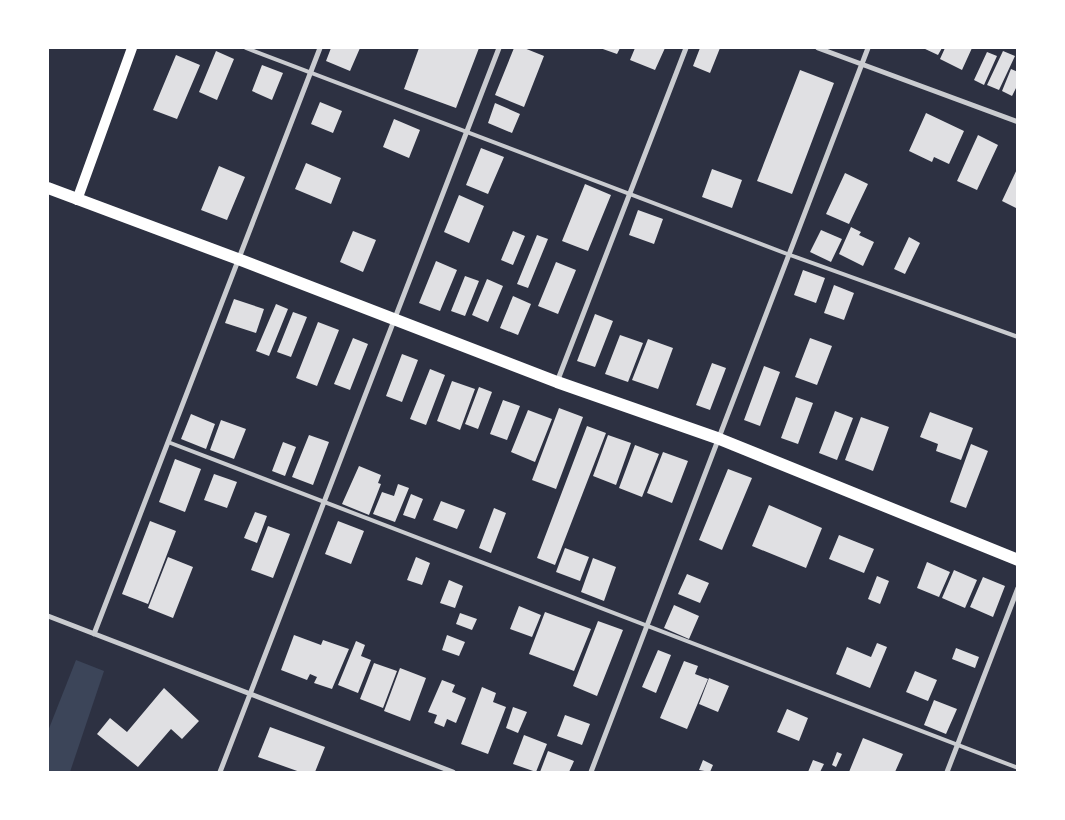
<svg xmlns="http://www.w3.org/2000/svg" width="1065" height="820" font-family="'PT Sans',sans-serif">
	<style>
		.green { fill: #3c4559 }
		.building { fill: #e0e0e3 }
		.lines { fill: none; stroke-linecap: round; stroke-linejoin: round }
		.service { stroke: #caccd0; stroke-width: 4 }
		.minor { stroke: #caccd0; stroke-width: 5 }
		.secondary { stroke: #fff; stroke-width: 10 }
		.primary { stroke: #fff; stroke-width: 12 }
	</style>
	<rect width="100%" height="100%" fill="#2d3142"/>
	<!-- green -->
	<path class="green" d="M76 660 104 671 70 772H48V731Z"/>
	<!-- building -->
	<path class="building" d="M331 48H360L350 71 326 61Z
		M419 48H479L456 108 404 89Z
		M514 48H524L544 56 524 107 495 95Z
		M600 48H620L617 54Z
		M635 48H665L655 70 630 60Z
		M700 48H720L710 73 693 66Z
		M923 48H942L938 55Z
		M945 48H972L962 70 940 59Z
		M216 51 234 59 217 100 199 92Z
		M1003 51 1015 56 999 90 987 85Z
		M987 52 997 56 984 85 974 80Z
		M176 55 200 65 177 119 153 110Z
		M262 65 283 73 272 100 252 91Z
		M1011 69 1018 72V84L1012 96 1002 91Z
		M800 70 834 83 792 194 757 181Z
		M320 102 342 111 333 133 311 124Z
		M495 103 520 114 512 133 488 123Z
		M926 113 964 131 949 164 934 157 932 162 909 151Z
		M394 119 420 130 409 158 383 147Z
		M978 135 998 145 977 190 957 181Z
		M481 148 504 157 488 194 466 185Z
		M306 163 341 178 331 204 295 189Z
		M219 166 245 177 227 220 201 210Z
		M1018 167V209L1002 201Z
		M712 169 742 180 732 208 702 197Z
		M845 173 868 184 849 224 826 214Z
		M585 184 611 195 588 251 562 241Z
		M459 195 484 206 469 243 444 232Z
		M638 210 663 219 654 244 629 235Z
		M851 227 861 232 859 235 874 242 863 266 839 254Z
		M821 230 842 239 831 262 810 252Z
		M353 231 376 240 363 272 340 262Z
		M513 231 525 236 513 265 501 260Z
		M537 235 548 239 528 288 517 284Z
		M909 237 920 243 905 274 894 269Z
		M436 261 457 270 440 311 419 303Z
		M556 262 576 270 558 314 538 306Z
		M803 270 825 278 816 303 794 295Z
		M465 276 479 281 465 316 451 311Z
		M487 279 503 286 488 322 472 315Z
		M834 285 854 293 844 320 824 313Z
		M513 296 531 304 518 335 500 328Z
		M234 299 264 309 256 333 225 323Z
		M276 304 288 309 269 356 256 351Z
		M293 312 307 317 291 357 277 352Z
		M595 314 613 321 595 367 577 361Z
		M318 322 339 330 317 386 296 378Z
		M620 335 643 343 628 382 605 374Z
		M353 338 368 344 350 390 334 384Z
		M810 338 832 346 817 385 795 377Z
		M648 339 673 348 658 389 632 380Z
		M402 354 418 360 402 402 386 396Z
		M712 363 726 368 710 410 696 405Z
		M764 366 780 372 760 426 744 420Z
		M430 369 445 375 426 425 410 419Z
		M452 381 475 389 460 430 437 421Z
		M479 387 492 392 478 429 465 424Z
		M796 397 813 403 798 444 781 438Z
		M503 400 520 406 507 440 490 434Z
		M559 408 583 417 556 489 532 480Z
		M528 410 552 419 535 462 511 452Z
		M835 411 853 418 837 460 819 453Z
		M930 412 973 428 961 460 936 451 938 444 920 437Z
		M191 414 215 424 206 449 181 439Z
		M861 417 889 427 873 471 845 460Z
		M221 420 246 429 234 459 210 450Z
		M587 426 606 433 555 565 537 558Z
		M309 435 329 442 313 485 292 477Z
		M608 435 631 443 616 485 593 476Z
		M283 442 296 447 285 476 272 471Z
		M971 444 988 451 966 508 950 502Z
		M635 445 659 454 642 497 619 488Z
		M663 452 688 461 672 503 647 493Z
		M175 459 201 469 185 512 159 502Z
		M359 466 381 475 378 483 381 484 369 515 342 504Z
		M728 469 752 478 722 550 699 540Z
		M214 474 237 482 227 508 204 500Z
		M398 484 409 488 395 522 373 514 382 492 394 496Z
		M411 494 423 499 415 519 403 515Z
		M441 501 465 510 457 529 433 520Z
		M769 505 822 528 806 568 752 546Z
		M494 508 506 513 491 553 479 548Z
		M255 512 267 516 257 543 244 538Z
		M150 521 176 531 148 604 122 594Z
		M338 521 364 531 351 564 325 554Z
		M268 526 290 534 273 578 251 570Z
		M839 535 874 549 864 573 829 559Z
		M565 548 589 557 580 581 556 572Z
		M168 557 193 567 173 618 148 608Z
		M416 557 430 563 422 585 407 580Z
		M593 558 616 567 604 601 581 592Z
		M927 562 950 572 939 597 917 588Z
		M954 570 977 580 965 608 942 598Z
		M687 574 709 583 700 603 678 594Z
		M877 576 889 581 880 604 868 599Z
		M983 577 1005 586 993 617 970 607Z
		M449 580 463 586 455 608 440 603Z
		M674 605 699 616 689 639 664 628Z
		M519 606 541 615 532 637 510 629Z
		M545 612 591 629 574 671 529 654Z
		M460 613 477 619 472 630 456 624Z
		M598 621 623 630 597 696 573 686Z
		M294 635 321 645 323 640 349 649 332 689 314 683 317 677 310 674 307 680 281 670Z
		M447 635 465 642 459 656 442 650Z
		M356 641 365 645 361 656 371 660 358 693 338 685Z
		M877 643 887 647 870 688 836 674 847 647 871 657Z
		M956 648 979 657 975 668 952 659Z
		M658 650 671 655 656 693 642 687Z
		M684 661 698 666 695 674 708 679 687 729 660 718Z
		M374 663 397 671 383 708 360 699Z
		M400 668 426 678 410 721 384 711Z
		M915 671 937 680 928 701 906 692Z
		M709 678 729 686 718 712 699 704Z
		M442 680 455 685 452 692 466 698 456 723 447 719 444 727 434 723 437 715 428 712Z
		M482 687 496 693 493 702 506 707 488 754 461 744Z
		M164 688 199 721 182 739 171 729 138 767 97 734 110 718 127 732Z
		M934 700 957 709 946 734 924 725Z
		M513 707 527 712 518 733 506 728Z
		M787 709 808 718 799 741 777 732Z
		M565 715 590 724 582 745 557 736Z
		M270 727 325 747 315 772H300L258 757Z
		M524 735 547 744 536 772 513 764Z
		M863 738 903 754 895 772H849Z
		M548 751 574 761 569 772H540Z
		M837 752 842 754 836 767 832 765Z
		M703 760 713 765 710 772 699 770Z
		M813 760 824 764 820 772H808Z"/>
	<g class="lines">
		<!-- service -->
		<path class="service" d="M246 48 790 255 1018 337
			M168 442 1018 768"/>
		<!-- minor -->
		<path class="minor" d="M818 48 1018 122
			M557 382 686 48
			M48 616 453 772
			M94 634 320 48
			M220 772 499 48
			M591 772 868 48
			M947 772 1018 588"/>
		<!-- secondary -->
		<path class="secondary" d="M77 200 132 48"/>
		<!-- primary -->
		<path class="primary" d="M48 188 238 259 557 382 717 438 1018 560"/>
	</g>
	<!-- border -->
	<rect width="1065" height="820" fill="none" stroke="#ffffff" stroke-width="98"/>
</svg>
